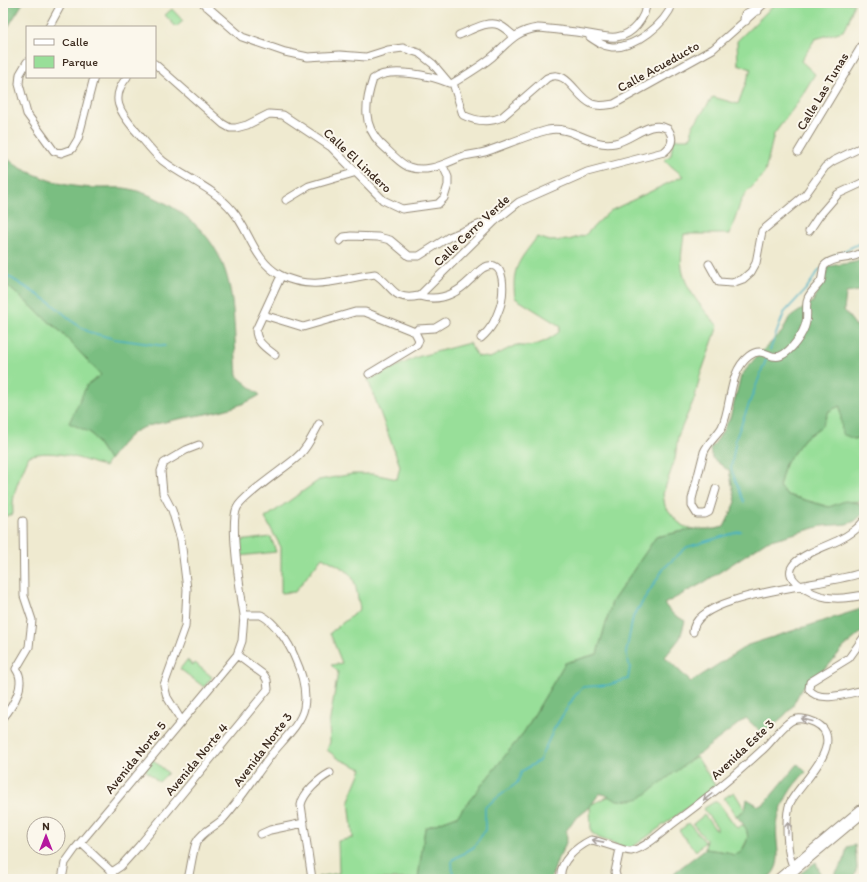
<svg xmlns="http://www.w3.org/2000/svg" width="867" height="882" font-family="Itim,sans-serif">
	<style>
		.green { fill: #98df99; stroke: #6a845c }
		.forest { fill: #7abe81; stroke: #5a7450 }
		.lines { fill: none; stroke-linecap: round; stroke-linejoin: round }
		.stream { stroke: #47b1c6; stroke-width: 1.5 }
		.minor-casing { stroke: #958a77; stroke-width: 9 }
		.minor { stroke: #fff; stroke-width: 7 }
		.oneway { stroke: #a79f9a }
		.labels { text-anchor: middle; stroke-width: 4; stroke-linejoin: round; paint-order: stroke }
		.street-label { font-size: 13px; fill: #3b2a1e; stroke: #fbf7ec }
	</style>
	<rect width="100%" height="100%" fill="#fbf7ec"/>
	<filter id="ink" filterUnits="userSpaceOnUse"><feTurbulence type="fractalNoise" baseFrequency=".025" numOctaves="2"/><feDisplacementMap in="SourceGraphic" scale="8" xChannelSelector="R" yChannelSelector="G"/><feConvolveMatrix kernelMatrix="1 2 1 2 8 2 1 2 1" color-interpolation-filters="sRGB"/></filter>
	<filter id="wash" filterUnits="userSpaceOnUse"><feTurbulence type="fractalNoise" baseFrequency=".012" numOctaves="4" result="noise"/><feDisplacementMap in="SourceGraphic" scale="16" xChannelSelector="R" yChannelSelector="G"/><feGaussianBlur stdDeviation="0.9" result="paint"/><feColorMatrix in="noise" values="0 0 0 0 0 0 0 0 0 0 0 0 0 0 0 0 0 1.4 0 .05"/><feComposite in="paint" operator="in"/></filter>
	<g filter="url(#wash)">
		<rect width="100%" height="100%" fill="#efead0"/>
		<!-- green -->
		<path class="green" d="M776 3H854L849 20 843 31 815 39 801 61 815 74 796 105 774 134 765 172 761 178 747 192 741 201 730 234H684C683 245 680 257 682 268 685 290 704 310 718 326L700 376 695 397 678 436 675 459 663 494 665 506 676 520 683 526 693 529 656 537 612 602 597 654 565 663 524 732 457 816 425 828 418 879H318V877L339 873 338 841 353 838 349 800 362 769 339 759 327 750 330 742 329 725 338 672 331 665 342 663 330 633 360 609C353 572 356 575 322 557L295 592 281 593V547L265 518 319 480 353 474H373L397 479 400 466 368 380 417 357 469 343 477 356 490 358 516 345C532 349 546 342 559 332L560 326 515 298C511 267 520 260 537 237L550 241 569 240 585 235 610 211 683 176 664 160 671 155 673 139H687L692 136V127L713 97 738 104 751 69 738 64 737 41Z
			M172 9 183 21 176 27 165 15Z
			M3 282 60 331 102 375 91 433 109 460 105 467C81 459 54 448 29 456 21 476 11 492 13 514L3 517Z
			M840 405 854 439 862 436 864 442V501L845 502 829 507 788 495 779 487 785 464 805 438 822 426 829 411Z
			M271 537 276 552 240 556 238 541Z
			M187 660 193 665 195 663 212 677 204 687 180 669Z
			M697 757 716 787 637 844 629 849 599 838 591 832 590 805 629 787 648 785Z
			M152 759 168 773 159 782 144 769Z
			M734 792 745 810 736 816 724 798Z
			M714 802H718L737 828 742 825 746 827 748 838 740 854 733 855 727 852 705 849 706 840 693 824 704 815 717 831V827L703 809Z
			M689 823 705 842 696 851 679 831Z"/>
		<!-- forest -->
		<path class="forest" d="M3 3H23L3 35Z
			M3 153C14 168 30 172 46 179 64 186 84 188 103 188 112 188 122 187 130 189 148 193 165 202 180 212 240 255 232 309 237 376L260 395C231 413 198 414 165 422 156 424 145 426 136 431 125 438 117 450 109 460L91 433 69 423 87 385 101 375 60 331 3 282Z
			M864 258V290L846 293 844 310 856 326 864 327V430L862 436 854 439 842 434 840 406 829 411 822 426 805 438 785 464 779 487 788 495 829 507 845 501 859 503 863 514 855 521 847 524 822 526 767 541 703 583 664 604 673 614 685 621 680 638 665 657 691 682 748 645 861 609 864 616V630L844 647 829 665 802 688 792 707 785 715 763 734 746 718 641 798C632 800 623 802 614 799 608 797 605 793 599 794L589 808 573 821 566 831 567 839 564 848 558 858 551 879H418L425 828 457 816 524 732 565 663 597 654 612 602 656 537 693 529H715L724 527 736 502 729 471 712 458 710 449 718 439 730 418 741 376 756 357 782 332 789 318 813 302 824 279 826 268C839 262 852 266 864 258Z
			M798 764 806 772C791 786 780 804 777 825 774 845 786 864 767 879H671L675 872 705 849 727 852 733 855 740 853C752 837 749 829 736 816L745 810 747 799 759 806 765 803Z
			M855 845 857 868 853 879H832L844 861 847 847Z
			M816 862 822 879H793Z"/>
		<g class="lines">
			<!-- stream -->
			<path class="stream" d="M832 257 864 241
				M3 273 51 303 77 325 89 332 115 339 165 346
				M770 350 784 313 806 289 820 269
				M744 502 731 469 736 438 767 357
				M453 879 452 860 474 847 485 830V807L517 783 522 771 539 761 554 729 574 697 583 687 608 685 628 679 630 667 626 653 633 617 664 568 687 547 741 531"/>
		</g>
	</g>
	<g filter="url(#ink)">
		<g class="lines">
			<defs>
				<path id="minor" d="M203 3 242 37 285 52 308 57 340 55 366 57 388 50 403 48 419 53 433 64 449 83
					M746 21 744 19 745 14 753 10 758 11
					M49 27 62 3
					M459 35C470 31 487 20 499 25 504 27 509 32 514 36
					M590 37C597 42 603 46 612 47 636 48 665 24 673 3
					M27 62 20 74 19 84 27 114 54 151 61 153 72 149 78 139 94 77
					M155 64 223 124 230 128H236L247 125 269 114 283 115 331 147 383 200 402 209 438 204 444 198 448 185V177L443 166
					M127 77C110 98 119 111 135 130 144 140 152 152 163 161 185 178 214 188 232 210 250 231 254 261 280 275 312 292 342 278 375 274 393 285 392 302 419 296L495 221 519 202 587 172 664 152C673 145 674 138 668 129 649 119 634 139 615 143 590 148 573 125 548 130 528 135 508 144 488 151 480 154 472 154 464 156 447 162 429 174 409 167 401 165 388 150 381 144 362 125 365 103 373 79 389 66 432 76 449 83
					M453 83 463 115C475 121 489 123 502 117L547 78C567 67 576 98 592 104 599 107 607 105 614 104L713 49 765 3
					M453 83C466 75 480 67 492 57 508 43 515 31 538 28 553 29 568 31 583 33 603 36 622 44 637 25 642 19 646 11 646 3
					M798 152 864 42
					M286 200 309 186 357 172
					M809 231 819 216 838 194 864 182
					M340 241 344 237 351 236 378 237 390 240 409 256H419L449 237 488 221H495
					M709 264 719 282 732 283 743 279 751 272 756 263 762 231 805 195 825 167 833 161 864 146
					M419 296C439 302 455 295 469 281 474 277 478 271 483 268 507 255 504 296 500 307 495 321 492 328 481 338
					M265 314 267 316 303 327 355 312H365L415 332 419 340 417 345 369 374
					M415 332 418 329 435 328 445 322
					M275 355C266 348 256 342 256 330L281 276
					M716 489 709 512 705 514H697L692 506V499L704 452C708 442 717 436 722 427 732 406 728 372 749 356 763 345 769 360 780 356 791 352 804 333 806 322 808 315 805 306 808 298 811 291 817 287 821 281 823 276 822 271 824 266 834 255 853 261 864 251
					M864 521C857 530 849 535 839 540 819 550 763 565 807 590 825 601 844 599 864 595
					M244 615C241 594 229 524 237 508 243 496 282 470 295 459 306 450 312 437 319 424
					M693 632C694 591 833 586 864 572
					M864 637 849 658 810 682 809 689C818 704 850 693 864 690
					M3 718C13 706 27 684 16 669L29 647 32 620 24 596 23 521
					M181 720 167 697 164 685 185 627 187 589 181 540 172 510 163 493 161 471 164 463 186 450 199 445
					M261 834 270 830 304 823
					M81 843 112 872
					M62 879 65 863 75 849 237 655 242 641 244 615H261C275 622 289 643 295 658 302 673 307 691 304 708 301 724 281 742 271 755 255 776 241 799 223 819 215 827 201 832 196 843 192 854 191 868 188 879
					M113 879 112 872 121 866 139 846 268 689 267 680 264 675 237 655
					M312 879 301 805C303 793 319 779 330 773
					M561 879C558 862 577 847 591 840 601 841 626 852 631 851 645 848 660 834 671 825 702 802 732 778 760 752 770 744 777 732 787 724 792 719 797 718 803 719 811 720 820 724 824 730 838 752 798 786 790 803 785 816 786 860 796 870
					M617 879 615 872 620 849
					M777 879 864 806
					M785 879 864 813"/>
			</defs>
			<!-- minor casing -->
			<use href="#minor" class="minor-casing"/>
			<!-- minor -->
			<use href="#minor" class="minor"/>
		</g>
		<!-- one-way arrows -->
		<defs><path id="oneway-shaft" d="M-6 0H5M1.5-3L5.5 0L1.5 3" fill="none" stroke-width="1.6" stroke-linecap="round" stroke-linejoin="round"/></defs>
		<g class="oneway">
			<use href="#oneway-shaft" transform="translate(807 720) rotate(-165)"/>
			<use href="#oneway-shaft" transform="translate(708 797) rotate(141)"/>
			<use href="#oneway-shaft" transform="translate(788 828) rotate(-90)"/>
			<use href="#oneway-shaft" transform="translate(598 841) rotate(-169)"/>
		</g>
	</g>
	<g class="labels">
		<!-- street labels -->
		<g class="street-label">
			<text transform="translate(658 66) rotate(-29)" y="5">Calle Acueducto</text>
			<text transform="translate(822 91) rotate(-59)" y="5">Calle Las Tunas</text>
			<text transform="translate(358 160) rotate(43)" y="5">Calle El Lindero</text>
			<text transform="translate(471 230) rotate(-43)" y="5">Calle Cerro Verde</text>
			<text transform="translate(262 749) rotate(-53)" y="5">Avenida Norte 3</text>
			<text transform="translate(742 749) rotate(-43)" y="5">Avenida Este 3</text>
			<text transform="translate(135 757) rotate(-51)" y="5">Avenida Norte 5</text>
			<text transform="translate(196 759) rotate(-50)" y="5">Avenida Norte 4</text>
		</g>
	</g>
	<!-- margin -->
	<rect width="867" height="882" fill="none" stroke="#fbf7ec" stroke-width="16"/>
	<!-- legend -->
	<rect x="26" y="26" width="130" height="52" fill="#fbf7ec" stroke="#aea59a"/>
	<rect x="34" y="39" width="20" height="6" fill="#ffffff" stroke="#aea59a"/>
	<text x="62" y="46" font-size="12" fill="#3b2a1e">Calle</text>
	<rect x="34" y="56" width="20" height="12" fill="#98df99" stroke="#aea59a"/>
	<text x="62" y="66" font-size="12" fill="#3b2a1e">Parque</text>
	<!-- north arrow -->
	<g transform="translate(46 836)"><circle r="19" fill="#fbf7ec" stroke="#aea59a"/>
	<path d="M0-3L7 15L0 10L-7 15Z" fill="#b5179e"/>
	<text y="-6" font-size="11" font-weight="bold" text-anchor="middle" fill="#3b2a1e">N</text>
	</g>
</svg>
